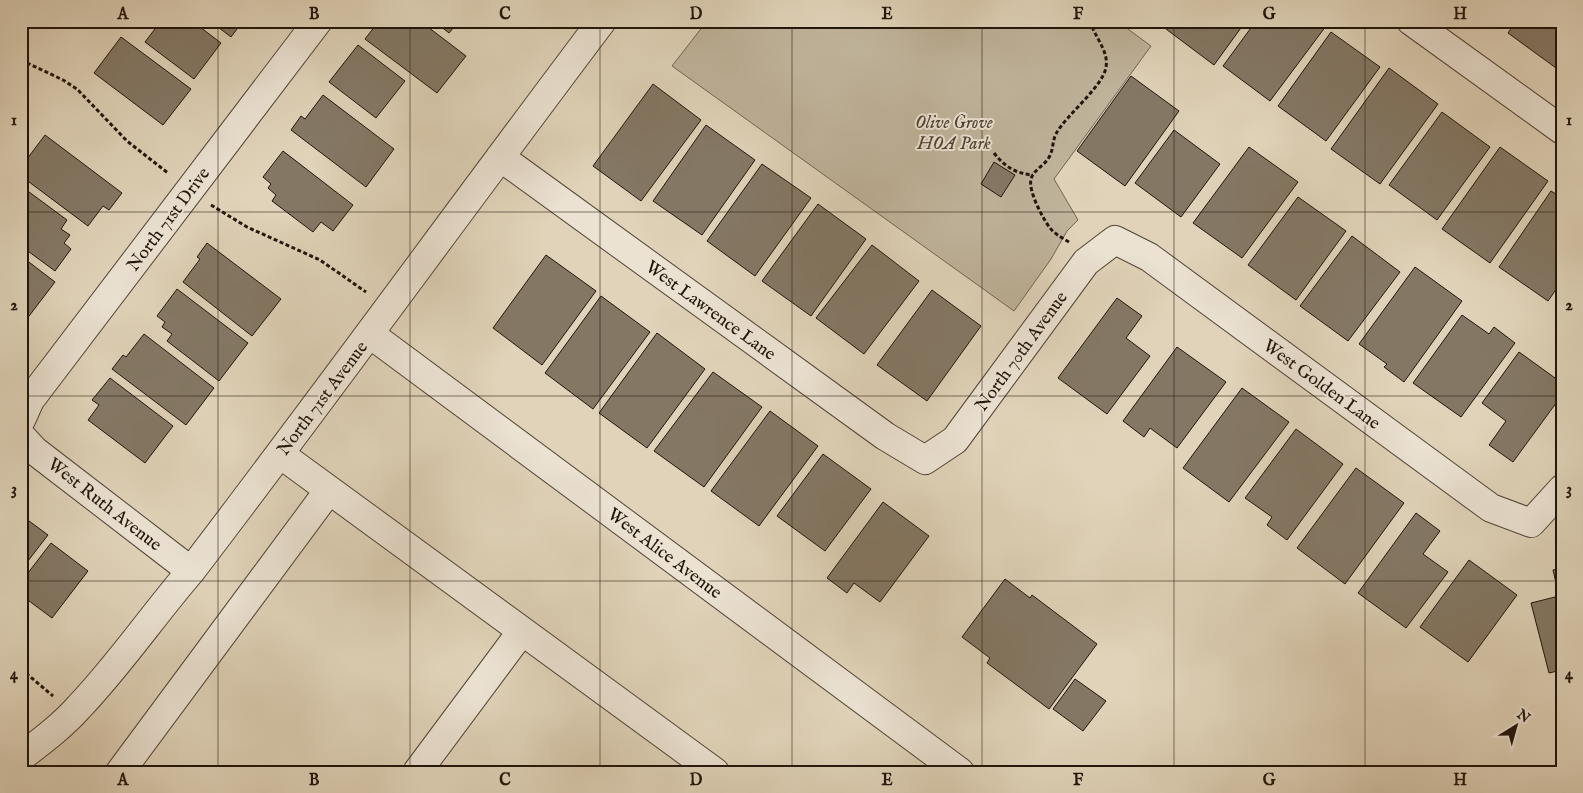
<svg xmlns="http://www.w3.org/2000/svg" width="1583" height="793" font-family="'IM FELL English',serif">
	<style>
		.green { fill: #bfb39b; stroke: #706453 }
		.building { fill: #847865; stroke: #20150b }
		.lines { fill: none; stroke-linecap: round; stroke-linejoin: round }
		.minor-casing { stroke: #504436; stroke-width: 30 }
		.path { stroke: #20150b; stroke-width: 3; stroke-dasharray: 4 2.5; stroke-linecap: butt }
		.minor { stroke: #ebe2d2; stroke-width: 28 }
		.grid { fill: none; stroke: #20150b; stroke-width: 1; stroke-opacity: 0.55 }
		.labels { text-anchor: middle; stroke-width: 4; stroke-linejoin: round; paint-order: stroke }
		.park-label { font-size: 18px; font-style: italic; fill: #504436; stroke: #ebe2d2 }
		.street-label { font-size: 18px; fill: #20150b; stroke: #ebe2d2 }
		.neatline { fill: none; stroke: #20150b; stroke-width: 2 }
		.grid-label { font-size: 16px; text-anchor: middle; font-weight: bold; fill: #20150b }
	</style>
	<rect width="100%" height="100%" fill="#e0d3b9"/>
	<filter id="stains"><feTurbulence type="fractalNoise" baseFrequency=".004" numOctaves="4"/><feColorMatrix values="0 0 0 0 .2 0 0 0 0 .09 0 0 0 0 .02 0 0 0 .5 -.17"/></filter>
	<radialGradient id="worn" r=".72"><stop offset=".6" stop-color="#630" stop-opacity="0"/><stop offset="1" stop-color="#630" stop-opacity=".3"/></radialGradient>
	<!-- green -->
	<path class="green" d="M707 21H1117L1151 46 1054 179 1078 220 1067 231 1051 259 1014 311 672 66Z"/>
	<!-- building -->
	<path class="building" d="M161 21H192L221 43 194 79 145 42Z
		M210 21H243L231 37Z
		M379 21H420L466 56 437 93 365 39Z
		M434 21H459L449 33Z
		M1172 21H1246L1214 65 1166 29Z
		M1256 21H1319L1326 26 1270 101 1223 66Z
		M1516 21H1562V60L1556 68 1508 33Z
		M1331 32 1380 67 1326 141 1278 106Z
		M121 37 191 89 163 125 94 73Z
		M358 45 405 81 376 118 329 82Z
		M1389 68 1438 104 1380 184 1331 149Z
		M1131 76 1179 111 1125 186 1077 151Z
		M653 84 701 120 641 201 593 166Z
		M323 95 394 149 366 187 291 130 301 116 305 119Z
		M1442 112 1490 147 1437 220 1389 185Z
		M706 125 755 160 702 235 653 201Z
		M1174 130 1220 164 1181 217 1135 183Z
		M45 135 122 193 109 210 103 206 88 226 21 176V167Z
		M1249 147 1298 182 1242 258 1193 223Z
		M1500 147 1548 181 1490 263 1442 229Z
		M283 151 353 205 333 231 321 222 313 232 272 201 276 195 268 188 271 184 263 177Z
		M994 162 1015 175 1001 197 981 184Z
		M762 164 811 198 755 276 707 241Z
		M21 186 67 220 61 229 70 235 64 243 71 249 55 271 21 246Z
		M1551 191 1562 198V281L1548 301 1499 267Z
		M1298 197 1346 231 1296 300 1248 265Z
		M818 204 866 239 811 316 762 281Z
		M1352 236 1400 272 1348 341 1300 306Z
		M207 243 281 299 252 336 183 282 200 259 197 257Z
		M872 245 919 281 864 354 816 318Z
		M546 255 596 291 542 365 493 328Z
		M21 256 55 282 26 320 21 316Z
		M1415 267 1462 301 1404 382 1384 367 1387 364 1359 344Z
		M177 289 248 343 219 381 167 341 172 334 162 327 165 322 157 316Z
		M932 290 981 326 927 401 877 365Z
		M601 296 650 332 593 409 545 373Z
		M1117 298 1142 316 1126 338 1150 356 1107 414 1058 378Z
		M1462 315 1489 334 1494 327 1515 343 1461 417 1413 383Z
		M657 333 705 369 647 448 599 413Z
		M144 334 214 388 186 425 112 369 123 355 126 357Z
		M1177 347 1226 382 1177 448 1150 428 1144 437 1123 421Z
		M1519 352 1562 383V395L1513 462 1489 445 1506 421 1482 403Z
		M713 372 762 407 704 487 654 451Z
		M110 378 173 426 145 463 88 420 99 405 92 400Z
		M1242 388 1289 422 1229 502 1183 468Z
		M770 411 818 446 759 526 711 491Z
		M1296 429 1343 464 1287 540 1267 525 1272 517 1245 498Z
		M823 454 871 489 825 551 777 516Z
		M1356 468 1404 503 1345 584 1297 548Z
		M883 502 929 536 880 602 854 583 847 593 827 578Z
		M1416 513 1440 531 1423 554 1448 572 1406 628 1358 593Z
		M21 515 48 535 21 570Z
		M51 543 88 571 52 618 21 595V582Z
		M1469 560 1517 595 1468 662 1420 627Z
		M1562 568V670L1549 673 1531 603 1559 596 1553 570Z
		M1005 579 1030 598 1032 595 1097 644 1049 709 987 663 990 658 962 637Z
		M1075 679 1106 701 1083 731 1053 709Z"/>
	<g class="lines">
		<defs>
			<path id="minor" d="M1411 21 1562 130
				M500 157 885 436 925 460 955 440 1086 262 1115 240 1149 257 1491 508 1531 523 1562 489
				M370 334 960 772
				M21 420 30 400 318 21
				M21 436 35 451 191 571
				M280 454 715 772
				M21 757C42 741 62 726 79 707 120 664 153 615 191 571 330 389 464 204 602 21
				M120 772 329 490
				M417 772 522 631"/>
		</defs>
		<!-- minor casing -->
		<use href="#minor" class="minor-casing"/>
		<!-- path -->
		<path class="path" d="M21 60 63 80 77 89 127 141 168 173
			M994 153C1004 166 1016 174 1033 175
			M211 205 247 227 320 260 366 292
			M1069 242C1062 238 1055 234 1050 228 1043 219 1028 191 1031 179 1033 171 1043 166 1048 159 1054 150 1052 141 1056 134 1065 116 1103 87 1106 67 1109 51 1094 36 1090 21
			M21 669 53 696"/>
		<!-- minor -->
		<use href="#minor" class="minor"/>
	</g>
	<!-- grid -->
	<path class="grid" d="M218 21V772M410 21V772M600 21V772M792 21V772M982 21V772M1174 21V772M1365 21V772M21 212H1562M21 396H1562M21 581H1562"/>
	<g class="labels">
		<!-- park labels -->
		<g class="park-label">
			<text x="954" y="128">Olive Grove<tspan x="954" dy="21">HOA Park</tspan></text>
		</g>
		<!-- street labels -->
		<g class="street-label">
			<text transform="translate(168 219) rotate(-53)" y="6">North 71st Drive</text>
			<text transform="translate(711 310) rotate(36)" y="6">West Lawrence Lane</text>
			<text transform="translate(1021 351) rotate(-54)" y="6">North 70th Avenue</text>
			<text transform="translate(1322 384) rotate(36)" y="6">West Golden Lane</text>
			<text transform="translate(322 398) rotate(-53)" y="6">North 71st Avenue</text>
			<text transform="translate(105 504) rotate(38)" y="6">West Ruth Avenue</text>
			<text transform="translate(665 553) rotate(37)" y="6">West Alice Avenue</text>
		</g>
	</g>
	<!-- margin -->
	<rect width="1583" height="793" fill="none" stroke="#e0d3b9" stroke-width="55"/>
	<!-- north arrow -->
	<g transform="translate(1516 726) rotate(37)" stroke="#ebe2d2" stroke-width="4" paint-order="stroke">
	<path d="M0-4L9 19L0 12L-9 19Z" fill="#20150b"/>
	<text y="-8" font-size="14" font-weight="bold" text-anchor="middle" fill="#20150b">N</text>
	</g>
	<rect x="28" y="28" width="1528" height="738" class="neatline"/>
	<g class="grid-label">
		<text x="123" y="19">A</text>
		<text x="314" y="19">B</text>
		<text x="505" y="19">C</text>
		<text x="696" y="19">D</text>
		<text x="887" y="19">E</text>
		<text x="1078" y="19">F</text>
		<text x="1269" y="19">G</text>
		<text x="1460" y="19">H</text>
		<text x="14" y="125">1</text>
		<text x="1569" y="125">1</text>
		<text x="14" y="310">2</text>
		<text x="1569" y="310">2</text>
		<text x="14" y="494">3</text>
		<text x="1569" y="494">3</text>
		<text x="14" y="679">4</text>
		<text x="1569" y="679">4</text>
		<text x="123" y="785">A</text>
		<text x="314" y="785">B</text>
		<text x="505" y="785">C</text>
		<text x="696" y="785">D</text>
		<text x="887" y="785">E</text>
		<text x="1078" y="785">F</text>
		<text x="1269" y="785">G</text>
		<text x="1460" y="785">H</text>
	</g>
	<rect width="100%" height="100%" filter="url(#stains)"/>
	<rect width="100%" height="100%" fill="url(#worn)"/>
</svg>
